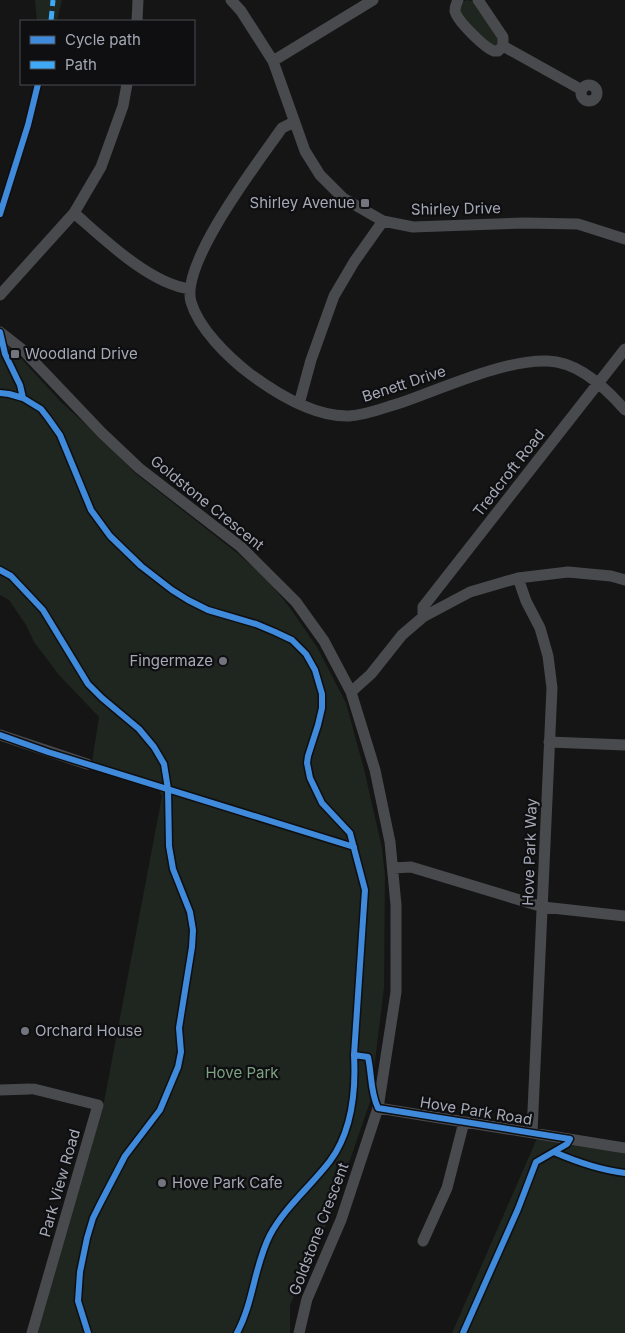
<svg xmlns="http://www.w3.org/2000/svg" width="625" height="1333" font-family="Inter,sans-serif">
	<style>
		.green { fill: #1f251f }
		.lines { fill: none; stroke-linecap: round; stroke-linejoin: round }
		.minor { stroke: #494a4e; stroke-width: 11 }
		.quiet { stroke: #3fa9f5; stroke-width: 5; stroke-dasharray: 10 5; stroke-linecap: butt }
		.cycleway-casing { stroke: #0f0f11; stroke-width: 9 }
		.cycleway { stroke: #408adc; stroke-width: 6 }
		.poi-dot { fill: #73757e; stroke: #0f0f11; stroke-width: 2 }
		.labels { text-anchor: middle; stroke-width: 4.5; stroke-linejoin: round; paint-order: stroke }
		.poi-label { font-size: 15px; fill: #a5a9b6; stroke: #0f0f11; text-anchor: start }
		.street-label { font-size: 15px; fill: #a5a9b6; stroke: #0f0f11 }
		.park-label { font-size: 15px; fill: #7ca181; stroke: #0f0f11 }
	</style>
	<rect width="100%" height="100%" fill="#151515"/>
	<!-- green -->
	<path class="green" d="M35 0H62L57 21H37Z
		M466 0 474 1 499 37 497 49 461 18 460 5Z
		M0 339 18 355 61 402 104 441 135 473 237 553 264 576 288 605 317 647 346 703 364 769 382 848 385 876 384 988 370 1102 332 1212 290 1305V1333H35L104 1102 162 796 154 781 92 762 99 717 59 675 34 642 26 625 9 600 0 595Z
		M538 1136 625 1154V1333H452Z"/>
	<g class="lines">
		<!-- minor -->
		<path class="minor" d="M231 0 241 11 273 61 305 151 320 175 343 198 383 221 413 227 525 223 578 224 625 239
			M458 0C456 4 455 7 455 11 457 21 485 48 494 51H498L503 46
			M478 0 503 37V46L582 90
			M137 21 138 0
			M273 61 373 0
			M581 93a8 8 0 1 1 16 0a8 8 0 1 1-16 0Z
			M294 122 282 128C259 161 180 263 191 302 199 329 228 357 250 374 277 394 314 417 349 416 367 415 383 408 400 403 441 389 505 359 548 361 579 362 606 388 625 410
			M74 213C104 239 150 284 190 289
			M0 295 74 213 101 167 123 106 127 84
			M0 332 23 350 102 433 139 468 241 547 296 602 324 641 351 692 375 770 390 842 396 905V992L378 1108 341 1220 307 1299 299 1333
			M299 404 311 360 334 296 354 262 383 221
			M518 578 526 601 540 628 548 656 552 688 532 1133
			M423 617V607L625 349
			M351 692 371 674 402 635 423 617 470 592 518 578 568 572 611 576 625 580
			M0 735 87 764
			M549 742 625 745
			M393 868 411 867 543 907 625 916
			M0 1090 30 1089
			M378 1108 625 1148
			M423 1241 447 1188 464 1122
			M32 1333 98 1105 34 1089"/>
		<!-- quiet -->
		<path class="quiet" d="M51 21 53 0"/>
		<defs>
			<path id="cycleway" d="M0 214 28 125 38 84
				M0 332 5 354 20 385 23 398
				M0 393 9 394 23 398 41 409 48 418 60 435 91 510 110 536 141 566 172 590 188 600 208 610 256 624 275 632 292 640 306 654 315 670 322 694V708L318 725 308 756 307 763 310 778 322 803 350 833 365 890 354 1055C356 1091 352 1131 330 1161 311 1186 285 1207 270 1235 254 1266 254 1301 237 1333
				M0 570 11 576 43 610 88 684 102 698 139 729 154 747 164 764 168 789 169 846 173 869 190 912 193 930 192 947 179 1028 181 1052 178 1067 160 1110 125 1156 101 1202 93 1218 87 1238 80 1272 78 1301 88 1333
				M0 735 48 752 354 847
				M354 1055 368 1057C372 1075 370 1091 378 1108L570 1139
				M554 1152C577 1162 600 1170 625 1173
				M463 1333 518 1209 536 1162 567 1144 570 1139"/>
		</defs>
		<!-- cycleway casing -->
		<use href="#cycleway" class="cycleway-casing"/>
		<!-- cycleway -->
		<use href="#cycleway" class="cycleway"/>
	</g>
	<!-- markers -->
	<g class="poi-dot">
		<rect x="360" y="198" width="10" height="10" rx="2.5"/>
		<rect x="10" y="349" width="10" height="10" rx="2.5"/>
		<circle cx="223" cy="661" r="5"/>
		<circle cx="25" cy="1031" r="5"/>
		<circle cx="162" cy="1183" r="5"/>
	</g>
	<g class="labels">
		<!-- poi labels -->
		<g class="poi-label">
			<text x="355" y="208" text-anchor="end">Shirley Avenue</text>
			<text x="25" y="359">Woodland Drive</text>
			<text x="213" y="666" text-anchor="end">Fingermaze</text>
			<text x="35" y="1036">Orchard House</text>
			<text x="172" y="1188">Hove Park Cafe</text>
		</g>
		<!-- street labels -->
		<g class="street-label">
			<text transform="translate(456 209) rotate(-1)" y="5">Shirley Drive</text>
			<text transform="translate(404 384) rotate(-18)" y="5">Benett Drive</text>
			<text transform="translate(509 473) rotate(-52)" y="5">Tredcroft Road</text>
			<text transform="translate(207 503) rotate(39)" y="5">Goldstone Crescent</text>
			<text transform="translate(530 852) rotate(-88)" y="5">Hove Park Way</text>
			<text transform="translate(476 1111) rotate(9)" y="5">Hove Park Road</text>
			<text transform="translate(60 1183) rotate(-74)" y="5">Park View Road</text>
			<text transform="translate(319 1229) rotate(-69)" y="5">Goldstone Crescent</text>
		</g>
		<!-- park labels -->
		<g class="park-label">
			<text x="242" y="1078">Hove Park</text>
		</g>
	</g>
	<!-- legend -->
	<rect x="20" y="20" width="175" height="65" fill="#0f0f11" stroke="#4b4d53"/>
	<rect x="30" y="36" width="25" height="8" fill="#408adc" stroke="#4b4d53"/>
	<text x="65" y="45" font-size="15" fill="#a5a9b6">Cycle path</text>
	<rect x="30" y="61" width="25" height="8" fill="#3fa9f5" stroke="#4b4d53"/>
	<text x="65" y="70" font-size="15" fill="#a5a9b6">Path</text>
</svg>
